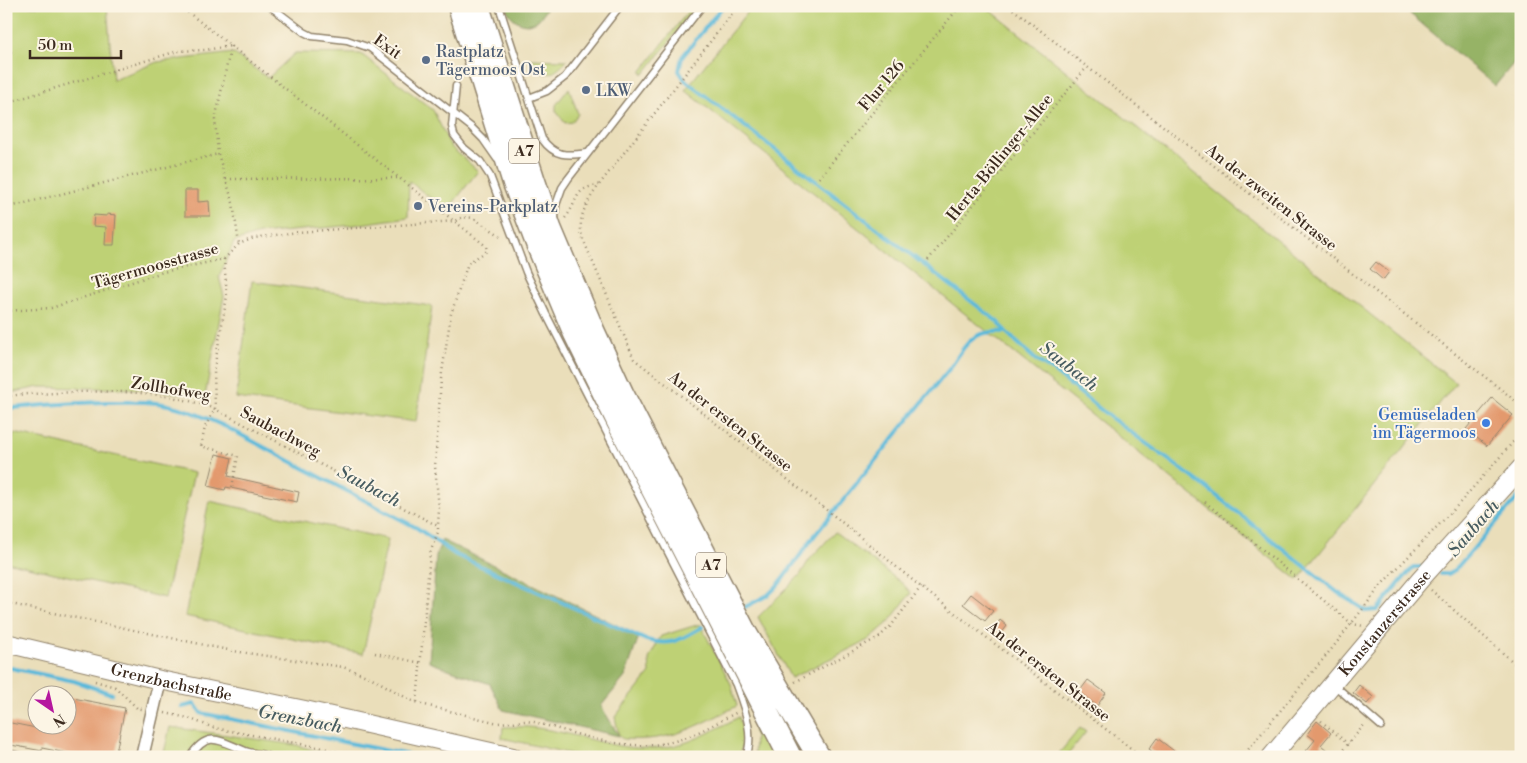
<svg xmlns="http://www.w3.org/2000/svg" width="1527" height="763" font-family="'Libre Bodoni',serif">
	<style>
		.green { fill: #bed174; stroke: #7c7e49 }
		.forest { fill: #96b366; stroke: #686e42 }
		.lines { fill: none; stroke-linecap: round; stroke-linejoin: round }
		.stream { stroke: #5cb9da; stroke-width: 4 }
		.building { fill: #e3996d }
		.lane-casing { stroke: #92846c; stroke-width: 9 }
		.street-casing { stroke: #92846c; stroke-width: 15 }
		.secondary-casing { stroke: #92846c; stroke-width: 20 }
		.highway-casing { stroke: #92846c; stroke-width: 25 }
		.path { stroke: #92846c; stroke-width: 2.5; stroke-dasharray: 1 4; stroke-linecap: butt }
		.lane { stroke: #fff; stroke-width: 6 }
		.street { stroke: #fff; stroke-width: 12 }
		.secondary { stroke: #fff; stroke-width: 18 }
		.highway { stroke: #fff; stroke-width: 22 }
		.service-dot { fill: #5c6f8a; stroke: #fcf5e5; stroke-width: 2 }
		.shop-dot { fill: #3f7fe0; stroke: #fcf5e5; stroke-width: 2 }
		.labels { text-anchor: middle; stroke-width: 4; stroke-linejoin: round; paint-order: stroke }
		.shield { fill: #fcf5e5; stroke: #75675a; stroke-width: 1 }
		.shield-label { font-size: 15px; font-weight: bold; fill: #3b2a1e }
		.street-label { font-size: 16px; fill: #3b2a1e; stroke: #fcf5e5 }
		.service-label { font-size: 16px; fill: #4e5e75; stroke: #fcf5e5; text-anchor: start }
		.shop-label { font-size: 16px; fill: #366cbe; stroke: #fcf5e5; text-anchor: end }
		.water-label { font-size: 18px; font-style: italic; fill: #475c60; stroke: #fcf5e5 }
	</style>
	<rect width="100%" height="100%" fill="#fcf5e5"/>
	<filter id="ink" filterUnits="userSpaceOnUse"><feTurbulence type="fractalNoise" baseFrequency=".02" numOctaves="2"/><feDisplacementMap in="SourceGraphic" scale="10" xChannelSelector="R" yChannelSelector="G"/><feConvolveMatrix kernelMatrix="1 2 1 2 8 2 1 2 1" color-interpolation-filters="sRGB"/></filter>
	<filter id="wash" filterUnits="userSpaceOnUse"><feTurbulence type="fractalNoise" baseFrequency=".0096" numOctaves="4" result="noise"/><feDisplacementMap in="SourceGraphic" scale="20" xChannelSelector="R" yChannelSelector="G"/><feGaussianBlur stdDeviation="1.12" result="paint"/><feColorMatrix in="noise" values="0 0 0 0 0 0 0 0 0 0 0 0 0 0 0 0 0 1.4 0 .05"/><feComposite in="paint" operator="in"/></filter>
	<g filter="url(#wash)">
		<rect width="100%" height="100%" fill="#eadeba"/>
		<!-- green -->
		<path class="green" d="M6 6H107L113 80 157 62 233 53 268 78 295 53 361 54 433 110 451 147 478 171 447 211 409 181 408 217 354 225 259 234 234 242 219 277 224 296 205 396 139 389 39 387 6 394Z
			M692 6H697L644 74 641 72Z
			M752 6H985L1456 383 1298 580 685 90Z
			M529 59 567 60C554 77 540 80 529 59Z
			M569 88 578 114 572 122 565 123 556 111V105Z
			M252 281 432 306 416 422 236 398Z
			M14 433 194 473 165 598 6 562V467Z
			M209 501 388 539 363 654 185 616Z
			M835 532 903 584 911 593 888 623 868 640 791 678 758 617 800 575 809 560Z
			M700 624 731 684 737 706C695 727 672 742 623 739L619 736 615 717 650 673 649 659 661 636Z
			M739 717C743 732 747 743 737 757H585L502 738 503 727C514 727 526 726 537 728 588 735 632 759 684 743 703 737 721 726 739 717Z
			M752 717 770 751 773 757H754L755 738Z
			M170 727 296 745 338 757H163Z
			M1080 728 1086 732 1066 757H1056Z"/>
		<!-- forest -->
		<path class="forest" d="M505 6H548C545 10 542 16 538 20 524 30 510 19 505 6Z
			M1401 6H1521V54L1495 86Z
			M442 540 639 636 625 677 601 706 619 736 503 710 490 684 429 662 436 556Z"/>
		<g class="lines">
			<!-- stream -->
			<path class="stream" d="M723 6 682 57 679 71 685 80 998 322 1006 332 1036 360 1053 371 1110 417 1203 485 1337 592 1366 611 1377 610 1413 567H1421
				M6 409C40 404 72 403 106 402 123 402 140 401 157 403 181 406 204 417 226 427L417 528 456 555 646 640C673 646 678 641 702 627
				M1441 574H1448L1454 571 1521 494
				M745 607 768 595 779 584 815 535 950 368C968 342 971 330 1006 332
				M6 667 74 681 112 694
				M182 707 195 704 201 713 418 757"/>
		</g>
		<g id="blocks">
			<!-- building -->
			<path class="building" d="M185 190H198V202L209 201 210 216H185Z
				M107 214 116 215 114 245H105L106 227 93 226 94 215 107 216Z
				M1376 262 1389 272 1383 280 1370 269Z
				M1492 398 1513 415 1487 446 1466 429Z
				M216 454 232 458 228 476 299 492 297 502 226 487 225 490 208 486Z
				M971 594 993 611 985 621 963 604Z
				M1000 620 1007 626 998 638 991 633Z
				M1088 680 1106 693 1097 706 1079 692Z
				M1359 685 1373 697 1367 704 1353 693Z
				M68 697 125 708 115 757H85L42 748V751L6 744V722L46 730 47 726H68Z
				M1317 721 1331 733 1321 745 1335 757H1301L1315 740 1307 734Z
				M1157 738 1182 757H1159L1149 749Z"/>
		</g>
	</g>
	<g filter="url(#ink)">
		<use href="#blocks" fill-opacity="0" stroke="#92846c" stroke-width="1"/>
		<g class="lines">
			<defs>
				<path id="lane" d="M270 6 304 32 312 36 347 40 370 48 471 127 483 139 497 159
					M499 6 542 139C555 157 567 156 587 153
					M456 86 452 126 454 135 464 148 480 161 490 176 526 272 546 314 736 685C744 707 755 734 746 757
					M529 98 547 91 565 77 620 6
					M555 218 556 205 562 188 568 179 702 6
					M1333 684 1381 726
					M6 753 24 757
					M190 757C207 730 219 740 243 750 251 754 260 753 269 757"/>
				<path id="street" d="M142 757 160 680"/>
				<g id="secondary">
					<path id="s1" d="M6 643 160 680 305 710 513 757"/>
					<path id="s2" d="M1271 757 1420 580 1521 468"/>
				</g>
				<path id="highway" d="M459 6 514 183 538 246 575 334 620 426 790 757
					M478 6 533 178 550 228 592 328 622 393 745 632 819 757"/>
			</defs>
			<!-- lane casing -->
			<use href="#lane" class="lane-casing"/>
			<!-- street casing -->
			<use href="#street" class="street-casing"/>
			<!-- secondary casing -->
			<use href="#secondary" class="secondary-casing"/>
			<!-- highway casing -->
			<use href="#highway" class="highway-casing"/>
			<!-- path -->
			<path class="path" d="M180 6 486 246 487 251 468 263 451 314 441 379 435 466 439 509 438 526
				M738 6 599 185C587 202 576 218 583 239L634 359 838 519 921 587 1142 757
				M1009 6 1521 405
				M231 46 215 120 218 154 233 203 239 244
				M6 53 12 52
				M6 103 178 51 205 50 231 46
				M819 178 960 6
				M226 179 399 178
				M6 208 218 154
				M565 218C579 202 572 188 599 185
				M224 259 227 296 214 369 215 409 205 427 201 446 238 456 232 487
				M928 260 1087 67
				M6 311 51 308 163 272 224 259 239 244 254 238 298 232 455 221C460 217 466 217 473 218L504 238
				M6 397C22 393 39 394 56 393 109 390 165 390 215 409L438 526V532L430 553 417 702
				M1205 502 1352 624 1364 626
				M1431 590 1521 669
				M6 603 233 651 343 667 372 678 410 700 425 705 498 723 525 721 534 722C579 734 628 754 675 741 697 735 717 722 738 712
				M375 653 421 663
				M95 681 115 687 137 708 142 709
				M795 682 879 637 891 626 921 587
				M165 713 188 718 214 728 323 748 355 757
				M1321 721 1348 744
				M1242 757 1334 646 1383 583 1456 507 1521 433
				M1337 757 1365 724"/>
			<!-- lane -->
			<use href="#lane" class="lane"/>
			<!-- street -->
			<use href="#street" class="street"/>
			<!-- secondary -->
			<use href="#secondary" class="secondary"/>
			<!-- highway -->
			<use href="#highway" class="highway"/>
		</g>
	</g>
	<!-- markers -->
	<g class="service-dot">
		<circle cx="426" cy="60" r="5"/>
		<circle cx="586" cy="90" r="5"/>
		<circle cx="418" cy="206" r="5"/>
	</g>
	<circle class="shop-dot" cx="1486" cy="423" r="5"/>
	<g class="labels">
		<!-- shield labels -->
		<g class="shield">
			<rect x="509" y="138.5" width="30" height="25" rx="4"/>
			<rect x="696" y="552.5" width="30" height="25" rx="4"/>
		</g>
		<g class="shield-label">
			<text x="524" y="156">A7</text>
			<text x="711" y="570">A7</text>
		</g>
		<!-- street labels -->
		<g class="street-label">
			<text transform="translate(388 46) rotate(35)" y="6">Exit</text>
			<text transform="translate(881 85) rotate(-50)" y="6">Flur 126</text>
			<text transform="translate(999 157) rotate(-51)" y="6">Herta-Böllinger-Allee</text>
			<text transform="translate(1272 197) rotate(38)" y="6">An der zweiten Strasse</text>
			<text transform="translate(155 265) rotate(-16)" y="6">Tägermoosstrasse</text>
			<text transform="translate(171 388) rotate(9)" y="6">Zollhofweg</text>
			<text transform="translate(731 421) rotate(38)" y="6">An der ersten Strasse</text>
			<text transform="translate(281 431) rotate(28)" y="6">Saubachweg</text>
			<text dy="6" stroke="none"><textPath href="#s2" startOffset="176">Konstanzerstrasse</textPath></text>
			<text transform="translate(1049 671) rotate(38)" y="6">An der ersten Strasse</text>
			<text dy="6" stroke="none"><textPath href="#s1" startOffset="170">Grenzbachstraße</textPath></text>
		</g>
		<!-- service labels -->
		<g class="service-label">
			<text x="436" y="57">Rastplatz<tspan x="436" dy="18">Tägermoos Ost</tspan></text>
			<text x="596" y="96">LKW</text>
			<text x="428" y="212">Vereins-Parkplatz</text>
		</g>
		<!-- shop labels -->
		<g class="shop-label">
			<text x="1476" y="420">Gemüseladen<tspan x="1476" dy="18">im Tägermoos</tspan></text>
		</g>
		<!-- water labels -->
		<g class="water-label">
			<text transform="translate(1069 366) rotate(38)" y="6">Saubach</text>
			<text transform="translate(369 486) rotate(28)" y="6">Saubach</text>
			<text transform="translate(1473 528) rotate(-49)" y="6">Saubach</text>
			<text transform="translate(300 719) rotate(11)" y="6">Grenzbach</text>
		</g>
	</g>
	<!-- margin -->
	<rect width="1527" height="763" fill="none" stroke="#fcf5e5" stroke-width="25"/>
	<!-- north arrow -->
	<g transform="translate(52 710) rotate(146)"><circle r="24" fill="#fcf5e5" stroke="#afa495"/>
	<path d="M0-4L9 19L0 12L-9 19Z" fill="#b5179e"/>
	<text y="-8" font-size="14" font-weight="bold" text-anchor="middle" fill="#3b2a1e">N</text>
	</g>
	<!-- scale -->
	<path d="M30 50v8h91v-8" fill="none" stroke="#3b2a1e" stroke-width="2.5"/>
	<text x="38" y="50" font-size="15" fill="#3b2a1e" stroke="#fcf5e5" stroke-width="4" paint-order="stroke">50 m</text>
</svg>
